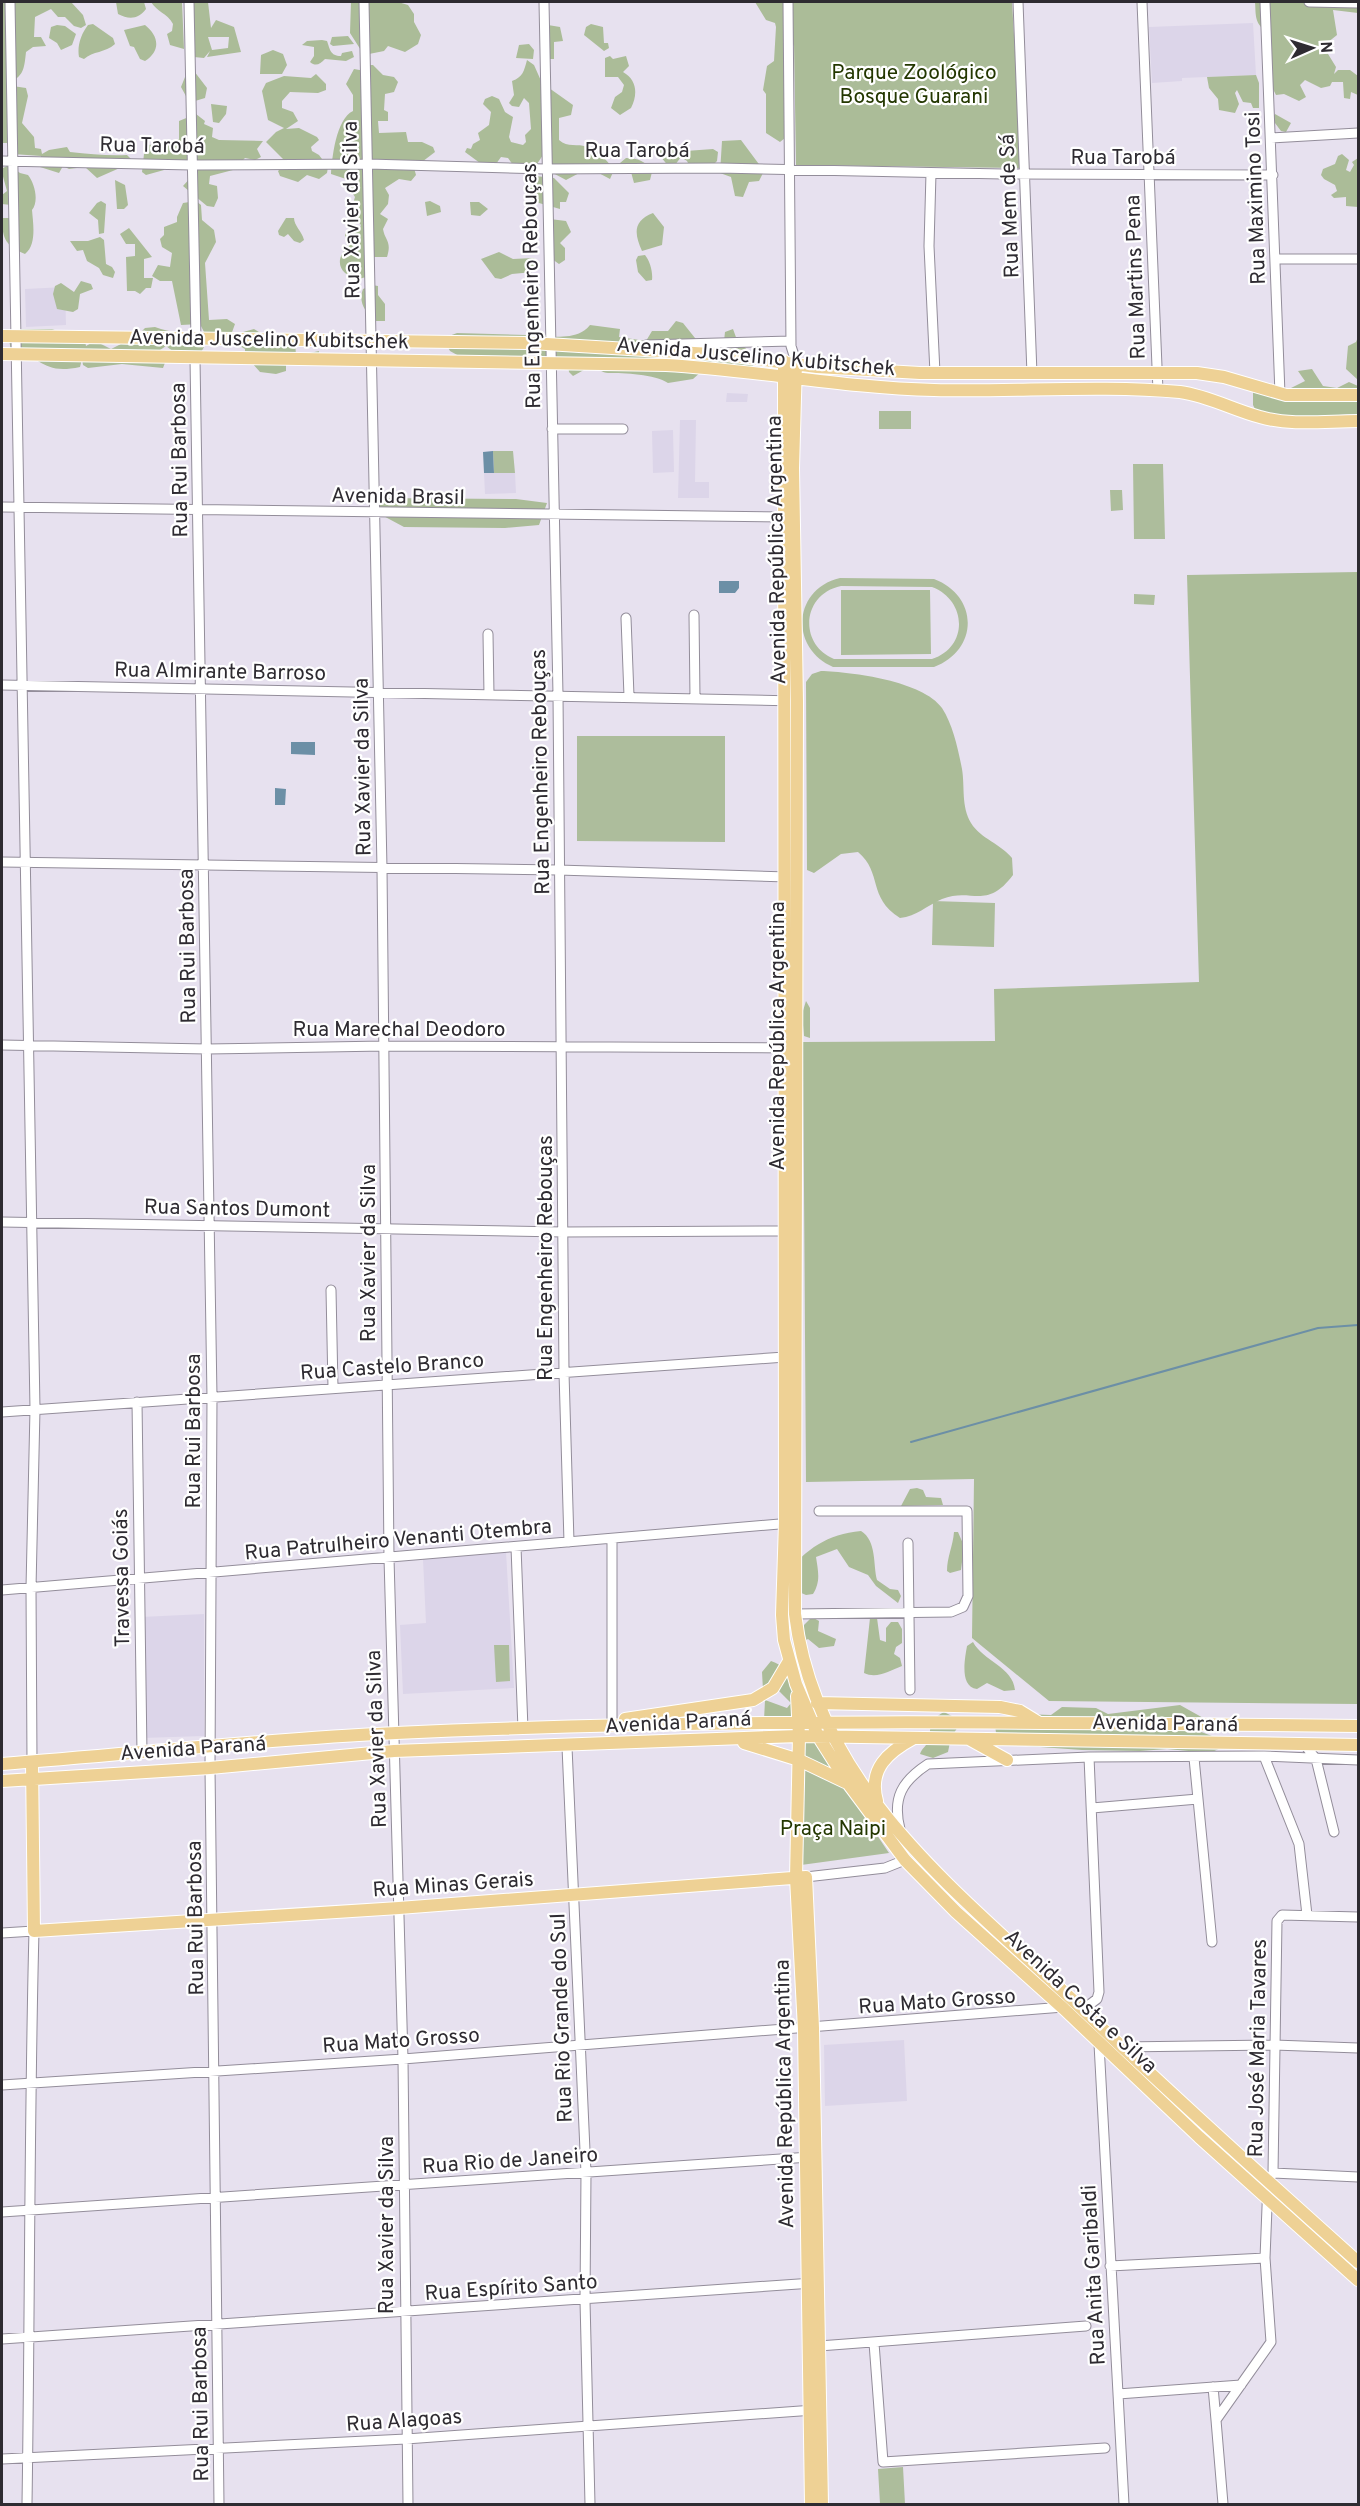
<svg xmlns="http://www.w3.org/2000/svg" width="1360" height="2506" font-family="Overpass,sans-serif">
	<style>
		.built { fill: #dcd5e9 }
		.green { fill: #adbd9c; fill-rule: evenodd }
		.forest { fill: #abbc98; fill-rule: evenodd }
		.water { fill: #6c8fa6 }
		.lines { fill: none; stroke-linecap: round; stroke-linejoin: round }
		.stream { stroke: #6c8fa6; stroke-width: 2 }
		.minor-casing { stroke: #938d9a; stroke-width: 11 }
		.major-casing { stroke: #fff; stroke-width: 14 }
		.minor { stroke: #fff; stroke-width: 9 }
		.major { stroke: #eed195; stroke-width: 12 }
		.labels { text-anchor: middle; stroke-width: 4.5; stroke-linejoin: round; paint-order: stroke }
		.park-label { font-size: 21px; fill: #233700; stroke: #fff }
		.street-label { font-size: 21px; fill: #2e2b31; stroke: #fff }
	</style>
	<rect width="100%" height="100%" fill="#e7e1ef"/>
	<!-- built -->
	<path class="built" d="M1253 23 1256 75 1182 78V81L1152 83 1149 27Z
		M65 287 66 325 26 327 25 289Z
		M727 393 748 394 747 402H726Z
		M680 420H696L695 482H709V498H678Z
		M673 430 674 472 653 473 652 431Z
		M484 473H515L516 493 485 494Z
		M506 1552 514 1688 403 1694 400 1625 426 1623 423 1559Z
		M204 1614V1736L142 1738 141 1617Z
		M904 2040 907 2101 825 2106 824 2045Z"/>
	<!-- green -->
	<path class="green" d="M879 411H911V429H879Z
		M493 451H513L515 473H494Z
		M1133 464H1163L1165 539H1134Z
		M1110 490H1122L1123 510 1111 511Z
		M840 578 934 579C979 596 979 650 934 667H833C789 648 793 589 840 578ZM841 586 932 587C967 600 969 647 932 659H834C798 644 802 594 841 586Z
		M841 590H930L931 654 841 655Z
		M1134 594 1155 595 1154 605 1134 604Z
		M577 736H725V842L577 841Z
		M933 901 995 903 994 947 932 945Z
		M494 1645H509L510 1681 496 1682Z
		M802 1743H815L889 1853 801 1865Z
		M903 2467 905 2504H880L878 2469Z"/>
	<!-- forest -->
	<path class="forest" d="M2 2H71L83 15 86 25 81 28 74 26 65 17H58L51 9 35 17 34 37H41L46 46 33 47 26 52C24 70 24 76 6 85L26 88 28 96 22 123 34 137 35 148 41 149 42 154 49 150 67 147 70 152C90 154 108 156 127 155L131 159 128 169 122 167 97 178 85 167 69 169 63 166 59 173 40 167 41 156 13 154V146L8 143H2Z
		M116 2H144L146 9C139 19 129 20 118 14Z
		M151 2H182L184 49 170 45 167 34 172 31 173 24C167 13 157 12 151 2Z
		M189 2H208L211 28 216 20 234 27 241 52 207 57 210 51 204 58 194 57ZM208 37H229L228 48 212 50Z
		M351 2H398L408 5 414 14V22L421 35 418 44 405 52 388 46 384 51 364 55 350 33Z
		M755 2H1012L1022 168 796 165 794 44 788 57 790 134 780 142 766 133V94L763 90 767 66 774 61 776 27 775 23 766 20Z
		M1255 2H1358V13L1333 10 1337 35 1327 43 1325 49 1336 67 1334 74 1338 70H1350L1358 76V95L1351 92 1350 99 1344 98 1343 82H1332L1330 86 1321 88 1305 80 1300 85 1306 97 1299 101 1284 94 1276 95 1271 85 1266 31C1254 23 1256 14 1255 2Z
		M93 24 113 38 115 44C105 53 93 51 84 59L79 57C77 46 81 34 88 25Z
		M591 24 603 27 604 43H608L609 48 604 51 584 35 586 27Z
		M57 25 65 26 76 34 72 45 61 50 57 43 49 38 51 27Z
		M145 25C159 36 161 51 145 61L140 59 134 47 130 46 124 30Z
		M548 25 560 27 563 41 554 42V59H549Z
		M348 36 354 44 333 46 330 44 332 37Z
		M322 40 327 41C330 49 330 56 341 56L342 53 352 51 354 57 346 61 325 59C320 64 316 67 310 62L314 56V47L302 45 307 41Z
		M529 44 534 50 533 59 516 58 519 45Z
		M273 50 283 54 287 65 282 74H260L261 55Z
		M610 56 613 59 626 56 629 66 623 72C637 80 638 94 631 108L620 115 611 108 615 97 622 92 624 85 618 77H605V58Z
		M527 60 534 65 542 83 573 105 571 115 559 118V140C568 148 577 143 588 147 597 150 609 162 614 170L610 179 593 170H585L566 180 551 172 543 155 535 167 513 165 508 158 501 157 496 164 484 166 465 152 467 148 471 149 473 144 480 140 478 133 489 125 491 112 483 104 485 99 492 96 499 99 505 112 513 117 509 137 511 142 523 145 526 142 525 135 531 129 529 103 524 98 519 107 512 106 509 103 514 95 512 81C523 77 524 71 527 60Z
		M368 65H373L383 75 394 77 398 82 394 92 385 94 384 110 388 112V121H378L379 133 406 132 408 142H422L433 147 435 152 414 168 416 175 411 181 399 179 385 188 389 195 388 204 380 214 388 219 383 229C385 241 392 241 387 257H373L366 277 359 279C339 276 333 259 349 246L345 235 347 230 359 229 361 225 350 213 355 197 351 191 349 180 331 174C332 158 336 119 353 111V95L346 84 354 69 365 71Z
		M194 71 207 88 205 98 195 101 187 98 181 87 185 77Z
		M316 74 326 84V90L318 93 290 92 282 101V108L293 112 298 121 286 129 299 128 317 137 319 140 311 147 312 151 319 155 328 167 327 173 319 179 307 175 298 182 280 176 278 171 287 163 266 142 276 132 284 128 268 120 262 91 266 83 284 76 311 78Z
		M1256 75 1259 83V108H1253L1251 103 1243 102 1237 90 1235 93 1239 104 1235 113 1219 110 1218 99 1209 88 1207 77Z
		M211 104 227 106 226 114 219 123 213 122Z
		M196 114 205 121 204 124 213 128 212 137 219 140 263 141 257 149 261 157 255 160 245 158 233 170 210 176 209 184 217 186 218 198 214 207 207 206 183 186 192 176 191 166H166L164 170 146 175 142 172 145 145C158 144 168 147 179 139V121Z
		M1275 114 1291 123 1286 132 1281 131 1272 119Z
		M741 140 764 171 759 181 749 182 743 197 735 196 731 177 720 173 722 141Z
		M660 146 686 151 713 149 718 152 717 161 712 166 690 167 687 161 681 157 675 165 669 167 657 152Z
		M1342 154 1349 160 1346 170 1350 172 1354 165 1352 162 1358 158V207L1346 206V197L1334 198 1331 195 1337 191 1335 185 1324 179 1321 175 1323 169 1335 164 1338 156Z
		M626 158C638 158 646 161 652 172L650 180 634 183 631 172 620 163Z
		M9 165 20 173 28 175C35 184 39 201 32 210 33 223 37 245 25 254 6 246 2 239 2 218H11V205L2 204V195L7 191 2 173 3 168Z
		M535 176 554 178 569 193 566 202H560V209L532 201 530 189Z
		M115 180 125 185 128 205 124 209H117Z
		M101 201 106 204 104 233 99 234 98 220 89 213 97 203Z
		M196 201 201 205 202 220 214 230 216 242 205 263 209 320 227 319 235 324 231 335 206 336 200 324 181 325 172 281H160L152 276 158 265 170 267 172 253 162 247 160 239 164 235V227L177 222V217L183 203Z
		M430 201 440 206 441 212 427 216 425 202Z
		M470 202H479L488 209 480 216 471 215Z
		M653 213 664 227 662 245 642 251C634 233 633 221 653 213Z
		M286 218H294C294 226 302 231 304 240L300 243 294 241 288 234 284 237 279 235 278 231Z
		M550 219 566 221 571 232 560 243 565 248V260L559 264 552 259Z
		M129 228 152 257 144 259V278H153L151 288H146L140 294 135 291H127L126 257 135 256V244H126L120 234Z
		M100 237 104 240 106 264 112 267 115 272 113 278 103 275 99 268 87 261 83 250 77 251 70 241H88Z
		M499 252 513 259 533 258 537 260V267L533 272 512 274 501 279 495 278 481 259Z
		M645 255C650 261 653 272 652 280L646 281 638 272 636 260 638 256Z
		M81 281 91 284 93 289 80 294 78 309 73 312 57 309 53 294 55 286 61 283 74 292Z
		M372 285 378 286V295L385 304V321H375C365 312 358 302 363 289Z
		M676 321 683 323 699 343 724 341 725 332 733 329 737 340 755 357 753 366 745 371H702L693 379 668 383C655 374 624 373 608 373 603 373 596 368 591 366L573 376 569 372 568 365 548 361 540 355V340C558 333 576 342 590 325L620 329 619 337 646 341 652 331H668Z
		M155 327C171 333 185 333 202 337L204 347 198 358 174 352 166 346 160 350 166 360 163 368 122 364 88 368 83 365 82 359 80 367C42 375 44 357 11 350L9 340 14 329H52L85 341 86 346 95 341 111 349 121 344 133 345 141 341 140 333 145 328Z
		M254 329 267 337 295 340 296 356 319 351 318 361 286 364V371L276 374 260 372 245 355V349L238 345 236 334Z
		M457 333 526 335 537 342V350L522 357 459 356 450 351 445 342 449 336Z
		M1358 337V380L1346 369 1348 346 1356 342Z
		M1312 369 1323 386 1337 388 1349 382 1358 386V414L1260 419 1253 405V390L1285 391 1305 381 1298 371Z
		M376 498 516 499 547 503 539 525 505 528 404 527 376 512Z
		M1358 572V1704L1049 1701 972 1638 974 1479 806 1482 803 1042 995 1041 994 989 1199 982 1187 575Z
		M821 671C852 672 923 681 942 708 953 725 958 749 962 769 965 787 961 806 971 823 981 839 1001 844 1012 858L1013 875C986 911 972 887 942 899 926 906 917 916 900 918 867 897 883 873 858 852L841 854 814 873 807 870 806 682 812 674Z
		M806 1001 810 1008V1038L804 1036 802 1014Z
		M917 1488 923 1490 926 1497 941 1498 943 1505 901 1506 910 1489Z
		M861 1531C877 1541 873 1565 877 1580L890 1589 898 1590 901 1596 898 1603 876 1586 868 1575 849 1567 837 1549 816 1557C818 1571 821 1581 813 1594L806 1595 799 1592 787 1610 785 1574C807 1549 827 1534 861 1531Z
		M954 1532H958L964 1546 961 1570 950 1573 947 1571C947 1557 953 1546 954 1532Z
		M812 1617 819 1621 818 1631 836 1639 834 1646 819 1648 808 1639 804 1641V1625Z
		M870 1618H877L880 1640 886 1642V1628L891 1622H898L902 1629V1643L896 1647 894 1654 900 1658 902 1666C889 1671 877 1679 864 1673Z
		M973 1642C983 1661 1013 1667 1015 1690L1004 1691 987 1683 977 1689C959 1687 965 1658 967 1646Z
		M771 1661C796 1669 793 1691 794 1713L790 1718 764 1720 765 1700 787 1708 791 1703 778 1690H763L762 1672Z
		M1180 1705 1205 1719 1196 1730 1212 1736 1223 1747 1210 1753 1167 1749 1140 1751 1082 1750 1011 1745 997 1739 995 1726 1023 1714 1051 1715 1062 1707 1096 1708 1108 1714Z
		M944 1712 954 1717 958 1727 951 1737 948 1752 933 1758 920 1754C922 1748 926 1747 928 1741 933 1724 926 1722 944 1712Z"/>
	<!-- water -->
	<path class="water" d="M493 451 494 473H484L483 452Z
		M719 581H739V588L735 593H719Z
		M291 742H315V755L291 754Z
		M275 788 286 789 285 805H275Z"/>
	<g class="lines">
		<!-- stream -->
		<path class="stream" d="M911 1442 1318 1328 1358 1325"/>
		<defs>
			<path id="minor" d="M10 2 35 1409 31 1588 32 1762
				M189 2 196 339
				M364 2 382 868 389 1558 403 2059 408 2504
				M544 2 558 695 564 1373 569 1542
				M788 2 791 346 796 362
				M1018 2 1032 374
				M1142 2 1158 391
				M1265 2 1280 394
				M1309 2 1358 3
				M1271 138 1358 133
				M2 161 192 165 368 164 545 169 719 168 1003 174 1273 175
				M931 173 929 246 935 373
				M1276 259H1358
				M646 345 791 341
				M195 359 212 1397 210 1768 219 2504
				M552 429H623
				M2 507 789 517
				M694 615 695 698
				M626 618 629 696
				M488 634 489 695
				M2 685 797 701
				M2 862 558 870 788 877
				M2 1045 207 1049 384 1046 791 1048
				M2 1222 563 1232 788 1231
				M331 1290 333 1388
				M137 1402 142 1753
				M2 1412 785 1357
				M908 1543 910 1690
				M516 1547 523 1729
				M2 1590 791 1523
				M795 1614 951 1612 963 1607 968 1596 967 1511H819
				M612 1721V1539
				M1304 1744 1316 1759 1334 1832
				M567 1747 586 2173 585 2301 590 2504
				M1264 1756 1299 1844 1307 1915
				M1194 1758 1212 1942
				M1092 1808 1198 1799
				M900 1829C892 1798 902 1781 928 1764L1089 1757 1264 1756 1358 1760
				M806 1877 885 1868 905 1860
				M2 1933 34 1931C29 2122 30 2313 27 2504
				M1099 2044 1124 2504
				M1121 2047 1274 2045 1358 2048
				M2 2085 403 2059 1089 2005 1097 1999 1099 1992 1089 1757
				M1273 2173 1358 2177
				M2 2212 810 2157
				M1110 2266 1265 2258
				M2 2339 813 2283
				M874 2343 883 2462 1105 2448
				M819 2346 1086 2326
				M1213 2387 1216 2420
				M1118 2394 1241 2385
				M2 2459 406 2439 814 2410
				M1223 2504 1216 2420 1271 2342 1265 2258 1268 2182 1273 2173 1277 1921 1282 1915 1358 1917"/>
			<path id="major" d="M2 336 530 343 727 355 817 367 920 373H1197L1224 377 1286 395H1358
				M2 354 666 365C756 370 844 388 934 390 1016 392 1099 385 1180 392 1209 396 1233 410 1260 417 1290 426 1327 421 1358 421
				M784 361 785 1523 782 1615 784 1640 796 1684 818 1736 847 1782 905 1860 956 1912 1064 2009 1199 2137 1358 2280
				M796 362 793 468 797 701 795 1614C816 1789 962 1895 1081 2008 1172 2095 1265 2179 1358 2262
				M797 1696 799 1736 796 1878 804 2029 811 2504
				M817 1703 1000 1707 1020 1711 1038 1722
				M625 1719 753 1700 773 1688 789 1661
				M969 1739 1007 1760
				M744 1743 799 1760 845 1782
				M32 1762 34 1931 399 1908 806 1877 813 2028 822 2504
				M2 1764C133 1754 265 1739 396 1733 717 1718 1038 1722 1358 1726
				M2 1781 210 1768 394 1751 799 1736 1358 1745
				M877 1801C868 1769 888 1752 914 1738"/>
		</defs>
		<!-- minor casing -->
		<use href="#minor" class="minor-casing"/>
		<!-- major casing -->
		<use href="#major" class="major-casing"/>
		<!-- minor -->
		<use href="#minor" class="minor"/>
		<!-- major -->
		<use href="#major" class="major"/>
	</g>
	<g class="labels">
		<!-- park labels -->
		<g class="park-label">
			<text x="914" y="79">Parque Zoológico<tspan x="914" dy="24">Bosque Guarani</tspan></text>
			<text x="833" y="1835">Praça Naipi</text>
		</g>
		<!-- street labels -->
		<g class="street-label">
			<text transform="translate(152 145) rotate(1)" y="7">Rua Tarobá</text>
			<text x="637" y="157">Rua Tarobá</text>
			<text x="1123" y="164">Rua Tarobá</text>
			<text transform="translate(1255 198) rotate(-92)" y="7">Rua Maximino Tosi</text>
			<text transform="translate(1009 206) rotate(-92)" y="7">Rua Mem de Sá</text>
			<text transform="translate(351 210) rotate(-91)" y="7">Rua Xavier da Silva</text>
			<text transform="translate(1135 277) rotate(-92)" y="7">Rua Martins Pena</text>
			<text transform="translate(531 286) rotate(-91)" y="7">Rua Engenheiro Rebouças</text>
			<text transform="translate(269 339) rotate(1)" y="7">Avenida Juscelino Kubitschek</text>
			<text transform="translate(756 356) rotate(5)" y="7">Avenida Juscelino Kubitschek</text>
			<text transform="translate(179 460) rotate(-91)" y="7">Rua Rui Barbosa</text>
			<text transform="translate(398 496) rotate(1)" y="7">Avenida Brasil</text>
			<text transform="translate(776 550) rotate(-91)" y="7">Avenida República Argentina</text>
			<text transform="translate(220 671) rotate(1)" y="7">Rua Almirante Barroso</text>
			<text transform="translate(362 767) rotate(-91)" y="7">Rua Xavier da Silva</text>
			<text transform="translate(540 772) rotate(-91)" y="7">Rua Engenheiro Rebouças</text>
			<text transform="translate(187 946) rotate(-91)" y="7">Rua Rui Barbosa</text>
			<text x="399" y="1036">Rua Marechal Deodoro</text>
			<text transform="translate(777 1036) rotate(-90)" y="7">Avenida República Argentina</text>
			<text transform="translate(237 1208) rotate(1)" y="7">Rua Santos Dumont</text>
			<text transform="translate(368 1253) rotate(-90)" y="7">Rua Xavier da Silva</text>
			<text transform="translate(545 1258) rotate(-90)" y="7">Rua Engenheiro Rebouças</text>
			<text transform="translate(392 1366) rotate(-4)" y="7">Rua Castelo Branco</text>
			<text transform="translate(193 1431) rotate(-90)" y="7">Rua Rui Barbosa</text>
			<text transform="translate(398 1539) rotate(-5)" y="7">Rua Patrulheiro Venanti Otembra</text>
			<text transform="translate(121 1578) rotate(-91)" y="7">Travessa Goiás</text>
			<text transform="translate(678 1722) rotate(-3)" y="7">Avenida Paraná</text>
			<text transform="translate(1165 1723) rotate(1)" y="7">Avenida Paraná</text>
			<text transform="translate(376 1739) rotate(-92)" y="7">Rua Xavier da Silva</text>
			<text transform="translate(193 1748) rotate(-4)" y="7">Avenida Paraná</text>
			<text transform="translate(453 1884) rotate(-4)" y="7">Rua Minas Gerais</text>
			<text transform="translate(195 1918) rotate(-91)" y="7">Rua Rui Barbosa</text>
			<text transform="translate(937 2001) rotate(-4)" y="7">Rua Mato Grosso</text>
			<text transform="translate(1081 2001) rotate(43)" y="7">Avenida Costa e Silva</text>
			<text transform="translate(561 2018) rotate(-92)" y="7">Rua Rio Grande do Sul</text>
			<text transform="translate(401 2040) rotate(-4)" y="7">Rua Mato Grosso</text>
			<text transform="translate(1257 2048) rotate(-89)" y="7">Rua José Maria Tavares</text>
			<text transform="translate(784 2094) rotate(-91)" y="7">Avenida República Argentina</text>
			<text transform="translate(510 2160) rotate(-4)" y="7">Rua Rio de Janeiro</text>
			<text transform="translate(386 2225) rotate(-90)" y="7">Rua Xavier da Silva</text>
			<text transform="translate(1093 2275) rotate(-93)" y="7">Rua Anita Garibaldi</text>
			<text transform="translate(511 2287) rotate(-4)" y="7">Rua Espírito Santo</text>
			<text transform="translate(200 2404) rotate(-91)" y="7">Rua Rui Barbosa</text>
			<text transform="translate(404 2420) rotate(-4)" y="7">Rua Alagoas</text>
		</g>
	</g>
	<!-- border -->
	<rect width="1360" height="2506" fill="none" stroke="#2e2b31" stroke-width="6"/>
	<!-- north arrow -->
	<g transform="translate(1312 48) rotate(87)" stroke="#ffffff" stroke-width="4.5" paint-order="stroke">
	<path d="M0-4.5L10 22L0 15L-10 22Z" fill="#2e2b31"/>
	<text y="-9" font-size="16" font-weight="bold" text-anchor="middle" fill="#2e2b31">N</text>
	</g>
</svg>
